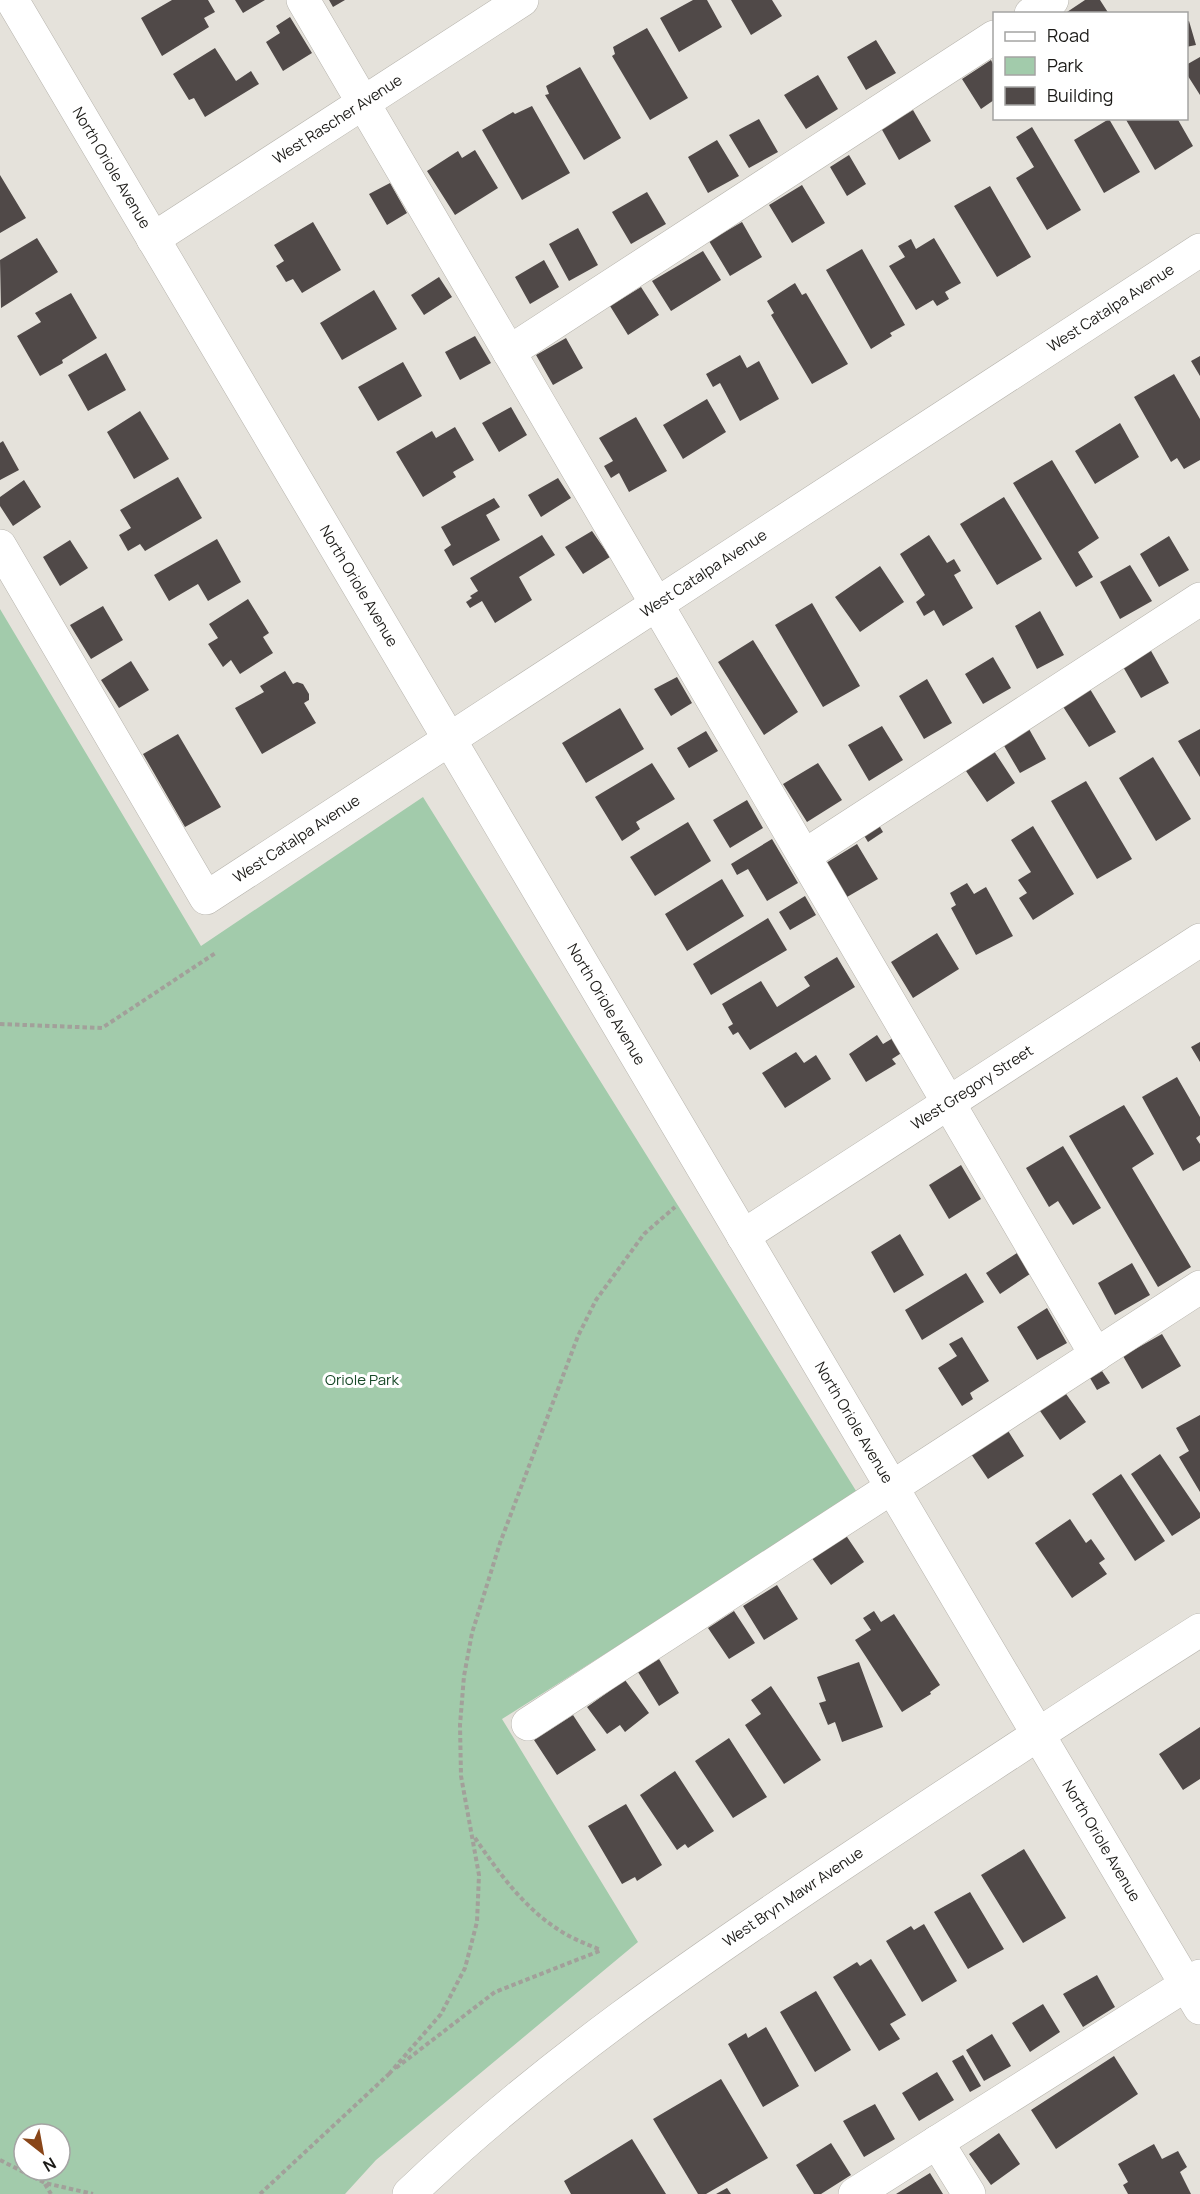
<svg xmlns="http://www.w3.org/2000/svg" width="1200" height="2194" font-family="Manrope,sans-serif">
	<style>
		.green { fill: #a2cbab; fill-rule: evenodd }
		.building { fill: #504948 }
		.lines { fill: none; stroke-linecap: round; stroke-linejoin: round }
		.minor-casing { stroke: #b7b4ad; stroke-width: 34 }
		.path { stroke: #a2a09a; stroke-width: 4; stroke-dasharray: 4.5 3; stroke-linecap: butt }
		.minor { stroke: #fff; stroke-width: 33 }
		.labels { text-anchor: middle; stroke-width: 6; stroke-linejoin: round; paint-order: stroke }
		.street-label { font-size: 15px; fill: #1c1b18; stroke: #fff }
		.park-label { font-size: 15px; fill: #184a29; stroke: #fff }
	</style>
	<rect width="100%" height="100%" fill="#e5e2db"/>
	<!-- green -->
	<path class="green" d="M0 609 201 946 423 797 858 1494 502 1719 638 1942 376 2160 345 2194H0ZM24 2134H60V2170H24Z"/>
	<!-- building -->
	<path class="building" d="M172 0H208L215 12 204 18 209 27 162 56 141 18Z
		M235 0H265L243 13Z
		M329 0H345L333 7Z
		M693 0H707L722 27 679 52 660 18Z
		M731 0H772L782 16 751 35Z
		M1085 0H1100L1109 14H1064Z
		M290 17 312 53 283 71 266 42 280 33 276 26Z
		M1189 21 1196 45 1186 47V22Z
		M647 28 688 98 650 120 612 56 615 54 613 47Z
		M876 40 896 73 866 90 847 57Z
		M215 48 236 81 251 71 259 84 205 117 194 98 189 100 173 74Z
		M1200 57V95L1186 73V65Z
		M991 60 994 66V100L981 109 962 79Z
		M580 67 621 138 584 160 545 95 549 94 546 86Z
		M818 75 838 109 806 129 784 95Z
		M532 106 570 173 522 200 482 130 513 112 515 114Z
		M913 110 931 141 899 160 881 128Z
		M1125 118H1177L1193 146 1155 170Z
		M759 119 778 152 749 168 729 135Z
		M1109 119 1140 172 1104 193 1074 140Z
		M1032 127 1081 210 1047 230 1016 178 1034 167 1016 137Z
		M717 140 739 176 708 193 688 157Z
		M475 150 498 188 455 215 427 171 458 151 462 158Z
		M849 155 866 184 847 196 830 167Z
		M0 175 26 218 0 233Z
		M390 183 407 213 387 225 369 194Z
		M802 185 825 223 792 243 769 205Z
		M990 186 1031 257 997 277 954 206Z
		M647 192 666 224 631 244 612 212Z
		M313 222 341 270 302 293 293 279 286 282 276 266 284 261 274 245Z
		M742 222 762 257 730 276 709 241Z
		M578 228 598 265 569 281 549 244Z
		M37 238 58 272 1 308 0 260Z
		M934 238 961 283 945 292 949 299 937 306 933 300 916 310 889 266 905 257 898 246 911 239 916 249Z
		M862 249 905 325 890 333 892 336 871 349 826 270Z
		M703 251 721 280 671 311 652 281Z
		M544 260 559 287 530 304 515 277Z
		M439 277 452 297 424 315 411 295Z
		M795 283 802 295 806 293 848 364 812 384 771 315 774 313 767 301Z
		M641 287 659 315 628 335 610 306Z
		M374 290 397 329 342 360 320 323Z
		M71 293 97 338 62 360 63 363 40 376 17 336 41 322 35 313Z
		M475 336 491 363 460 380 445 352Z
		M566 338 583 368 553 385 536 355Z
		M106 353 126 390 88 411 68 375Z
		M740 355 747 368 759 361 779 399 740 421 720 383 713 387 706 374Z
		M1200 356V376L1191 361Z
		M403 362 422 396 378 421 358 387Z
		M1174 374 1200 419V460L1184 469 1177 458 1171 462 1134 397Z
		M707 399 726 432 683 459 663 425Z
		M511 407 527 435 499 452 482 423Z
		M140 411 169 459 134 479 107 432Z
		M636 417 667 471 629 492 619 473 611 478 604 466 613 461 599 438Z
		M1120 423 1139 457 1095 484 1075 451Z
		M455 427 474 460 453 472 456 477 423 497 396 452 432 431 436 438Z
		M3 441 19 470 0 480V443Z
		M1052 460 1099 538 1078 552 1093 577 1076 587 1013 483Z
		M178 477 202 518 145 551 140 544 128 551 119 535 131 528 120 510Z
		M558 478 571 498 541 517 528 495Z
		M24 480 41 507 13 526 0 506V497Z
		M1004 497 1042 559 997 585 960 524Z
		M494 498 500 507 486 515 500 540 453 566 444 550 451 545 441 527Z
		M592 531 610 557 583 574 565 547Z
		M542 535 555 555 519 577 532 600 495 623 482 601 470 608 466 602 472 598 470 596 478 591 470 578Z
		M929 535 947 563 954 559 961 571 954 575 973 608 943 626 934 610 924 616 916 602 925 595 900 554Z
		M1169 536 1189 570 1159 587 1140 554Z
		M217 539 241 582 208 601 198 584 169 601 154 575Z
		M70 540 88 568 60 586 43 557Z
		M1130 565 1152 601 1120 619 1100 582Z
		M880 566 904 602 860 632 835 597Z
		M248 599 269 633 263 637 273 653 240 674 231 660 223 667 208 644 218 638 209 624Z
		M812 603 860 686 823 707 775 625Z
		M103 606 123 640 91 659 70 625Z
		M1040 611 1064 655 1037 669 1015 626Z
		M753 640 798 712 764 735 718 662Z
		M1150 649 1169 683 1141 698 1122 665Z
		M993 657 1011 688 983 704 965 674Z
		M131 661 149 690 119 708 101 680Z
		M285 671 293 684 297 682 303 684 309 694V700L304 703 316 723 262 754 235 708 264 692 260 686Z
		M677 677 692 703 671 716 654 689Z
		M927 679 952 723 924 739 899 696Z
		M1090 689 1116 732 1089 747 1062 705Z
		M620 708 644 749 586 783 562 743Z
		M882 726 903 760 869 781 848 745Z
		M1029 729 1046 759 1020 773 1003 744Z
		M1200 729V777L1178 741Z
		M706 731 718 751 689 768 677 748Z
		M178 734 221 807 185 827 143 754Z
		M994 751 1015 783 987 802 966 771Z
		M1153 757 1191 819 1156 841 1119 778Z
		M652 763 675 799 636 822 640 829 622 841 595 797Z
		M818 763 842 800 807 822 783 784Z
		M1086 781 1132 859 1097 879 1051 801Z
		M747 800 763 828 730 848 713 820Z
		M876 820 883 832 868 842 860 829Z
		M688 822 711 861 655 896 630 857Z
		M1033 826 1074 894 1033 920 1019 898 1027 893 1018 880 1031 872 1011 840Z
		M772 839 798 883 767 901 748 869 737 875 731 864Z
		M857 844 878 879 847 897 826 863Z
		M722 879 744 916 687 951 665 914Z
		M967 883 974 894 986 887 1013 936 976 955 951 908 956 905 950 893Z
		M805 896 816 915 790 930 779 912Z
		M768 918 787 950 711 995 693 964Z
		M937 933 959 969 913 998 891 962Z
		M837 957 855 987 750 1050 738 1032 733 1035 728 1027 733 1024 722 1004 761 981 777 1007 810 986 804 977Z
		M877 1035 883 1044 893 1038 903 1052 892 1059 896 1064 866 1082 849 1054Z
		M1200 1042V1062L1191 1047Z
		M796 1052 804 1063 816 1055 831 1079 785 1108 762 1073Z
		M1177 1077 1200 1117V1135L1196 1138 1200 1144V1161L1183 1171 1142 1097Z
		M1124 1105 1154 1154 1132 1168 1191 1267 1158 1287 1069 1136Z
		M1063 1146 1101 1208 1073 1225 1058 1201 1049 1207 1026 1168Z
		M961 1165 981 1199 949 1219 929 1185Z
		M900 1234 924 1275 894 1293 871 1252Z
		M1017 1253 1030 1274 1000 1294 986 1273Z
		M1132 1263 1150 1295 1115 1315 1098 1283Z
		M966 1273 984 1302 922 1340 905 1310Z
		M1047 1308 1067 1343 1037 1360 1017 1327Z
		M1162 1334 1181 1366 1142 1389 1123 1356Z
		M962 1337 989 1381 970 1393 973 1399 962 1406 938 1368 957 1356 949 1344Z
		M1102 1371 1110 1383 1097 1390 1090 1378Z
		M1064 1391 1086 1422 1060 1440 1038 1408Z
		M1200 1415V1492L1179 1457 1189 1451 1176 1428Z
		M1005 1426 1024 1456 988 1479 969 1451Z
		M1160 1454 1200 1513V1518L1172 1536 1131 1474Z
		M1121 1474 1165 1541 1135 1561 1092 1494Z
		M1070 1519 1086 1543 1091 1539 1105 1559 1099 1563 1107 1574 1072 1598 1035 1543Z
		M843 1531 864 1562 831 1585 809 1554Z
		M777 1585 798 1619 764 1640 743 1606Z
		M734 1611 755 1643 729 1659 708 1628Z
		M874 1611 881 1622 894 1614 940 1685 930 1692 931 1694 902 1712 855 1640 871 1630 863 1618Z
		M659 1659 679 1693 659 1706 638 1672Z
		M859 1662 883 1727 842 1742 835 1722 828 1725 819 1703 826 1701 817 1677Z
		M625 1680 649 1713 625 1732 620 1725 607 1734 587 1707Z
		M771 1686 821 1760 784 1784 745 1725 761 1714 751 1700Z
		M573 1715 596 1750 557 1775 534 1740Z
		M1200 1727V1779L1183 1790 1159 1754Z
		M729 1738 767 1797 733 1818 695 1761Z
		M675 1771 714 1831 688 1848 685 1844 677 1850 640 1795Z
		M626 1804 662 1865 637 1881 635 1877 622 1884 588 1826Z
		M1024 1849 1066 1918 1023 1943 981 1875Z
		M970 1892 1004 1949 968 1969 934 1912Z
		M924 1924 957 1981 922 2002 886 1941 911 1926 914 1930Z
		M871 1959 906 2015 890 2024 900 2039 879 2051 833 1977 857 1962 860 1966Z
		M1097 1975 1115 2007 1083 2027 1063 1994Z
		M816 1991 851 2050 815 2072 780 2012Z
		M1043 2004 1060 2032 1030 2052 1012 2023Z
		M766 2027 799 2086 763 2107 728 2044 746 2033 748 2038Z
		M992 2034 1011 2066 984 2081 966 2050Z
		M963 2055 981 2086 970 2092 952 2061Z
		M1114 2056 1138 2094 1056 2149 1031 2110Z
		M937 2072 954 2100 919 2121 902 2093Z
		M721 2079 768 2158 706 2194H698L653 2119Z
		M875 2104 895 2139 864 2157 843 2121Z
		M999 2133 1020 2164 991 2185 969 2154Z
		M632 2139 666 2194H571L564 2181Z
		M831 2143 851 2175 821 2194H814L796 2165Z
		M1154 2144 1162 2159 1178 2151 1187 2167 1180 2172 1191 2194H1128L1123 2185 1128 2182 1118 2164Z
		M930 2173 943 2194H896Z
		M727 2188 731 2194H716Z"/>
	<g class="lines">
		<defs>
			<g id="minor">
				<path id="s1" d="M12 0 1200 2008"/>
				<path d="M303 0 1096 1355"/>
				<path d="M1031 14 1052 0"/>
				<path id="s2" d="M153 239 522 0"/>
				<path d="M509 352 994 37"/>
				<path id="s3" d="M0 546 206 898 1200 250"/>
				<path d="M804 856 1200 599"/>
				<path id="s4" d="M743 1236 1200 940"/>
				<path d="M528 1724 1200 1287"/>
				<path d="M937 2142 969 2194"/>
				<path id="s5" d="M409 2194C542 2067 695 1962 848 1860 965 1782 1082 1705 1200 1630"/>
				<path d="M855 2194 1200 1976"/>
			</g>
		</defs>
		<!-- minor casing -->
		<use href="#minor" class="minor-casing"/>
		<!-- path -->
		<path class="path" d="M0 1024 102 1028 217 952
			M475 1838C501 1876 529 1915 571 1937 581 1942 591 1946 601 1950
			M396 2068 495 1992 602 1950
			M389 2074 441 2014 465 1968 477 1922 479 1875 461 1776 460 1725 464 1676 472 1633 500 1543 578 1336 596 1300 644 1234 675 1207
			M0 2160 45 2183 93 2194
			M45 2184 51 2194
			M260 2194 390 2073"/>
		<!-- minor -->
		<use href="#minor" class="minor"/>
	</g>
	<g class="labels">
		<!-- street labels -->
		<g class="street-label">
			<text dy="5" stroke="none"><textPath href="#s2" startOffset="220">West Rascher Avenue</textPath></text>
			<text dy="5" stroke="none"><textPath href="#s1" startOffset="195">North Oriole Avenue</textPath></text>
			<text dy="5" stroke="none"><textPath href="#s3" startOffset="1488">West Catalpa Avenue</textPath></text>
			<text dy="5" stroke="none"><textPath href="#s3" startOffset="1002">West Catalpa Avenue</textPath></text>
			<text dy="5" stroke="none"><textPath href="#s1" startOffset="681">North Oriole Avenue</textPath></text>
			<text dy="5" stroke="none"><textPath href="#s3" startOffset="516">West Catalpa Avenue</textPath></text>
			<text dy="5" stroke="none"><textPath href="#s1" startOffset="1167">North Oriole Avenue</textPath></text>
			<text dy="5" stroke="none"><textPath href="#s4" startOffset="273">West Gregory Street</textPath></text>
			<text dy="5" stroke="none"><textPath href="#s1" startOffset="1653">North Oriole Avenue</textPath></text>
			<text dy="5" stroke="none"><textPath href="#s1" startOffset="2139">North Oriole Avenue</textPath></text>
			<text dy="5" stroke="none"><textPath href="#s5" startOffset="486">West Bryn Mawr Avenue</textPath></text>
		</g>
		<!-- park labels -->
		<g class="park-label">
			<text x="362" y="1385">Oriole Park</text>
		</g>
	</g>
	<!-- legend -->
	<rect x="993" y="12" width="195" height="108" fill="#ffffff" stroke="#a4a4a3" stroke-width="1.5"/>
	<rect x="1005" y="32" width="30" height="9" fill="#ffffff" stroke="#a4a4a3" stroke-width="1.5"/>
	<text x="1047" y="42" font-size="18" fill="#1c1b18">Road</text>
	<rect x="1005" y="57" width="30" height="18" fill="#a2cbab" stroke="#a4a4a3" stroke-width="1.5"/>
	<text x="1047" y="72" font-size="18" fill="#1c1b18">Park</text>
	<rect x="1005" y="87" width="30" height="18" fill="#504948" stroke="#a4a4a3" stroke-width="1.5"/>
	<text x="1047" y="102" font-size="18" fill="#1c1b18">Building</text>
	<!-- north arrow -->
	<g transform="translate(42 2152) rotate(149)"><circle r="28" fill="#ffffff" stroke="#a4a4a3" stroke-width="1.5"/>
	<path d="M0-4.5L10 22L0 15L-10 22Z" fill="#894619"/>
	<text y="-9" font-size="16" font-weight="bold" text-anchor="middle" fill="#1c1b18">N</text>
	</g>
</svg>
